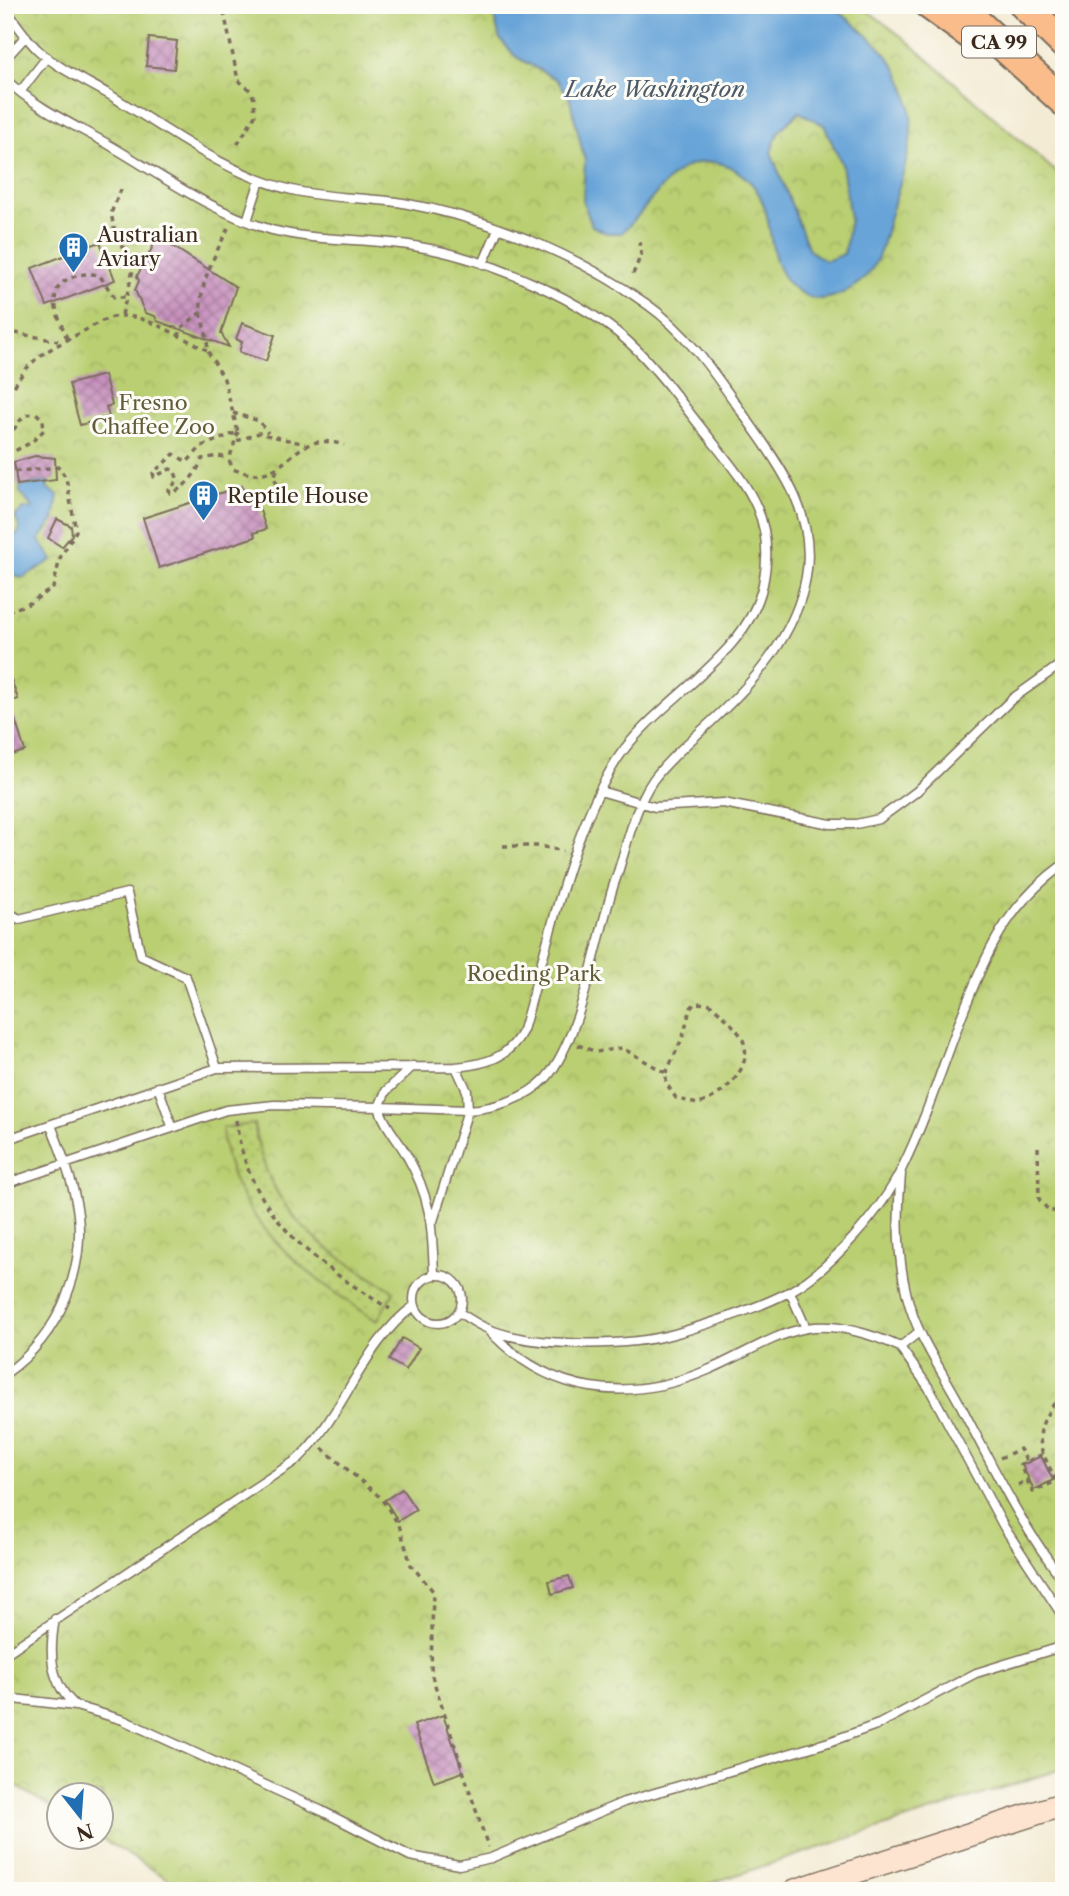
<svg xmlns="http://www.w3.org/2000/svg" width="1069" height="1896" font-family="'Libre Caslon Text',serif">
	<style>
		.park { fill: url(#park-crowns); stroke: #7a7c48; stroke-width: 2 }
		.garden { fill: url(#garden-dots); stroke: #7a7c48; stroke-width: 2 }
		.water { fill: #67a4d8; stroke: #51677b; stroke-width: 2; fill-rule: evenodd }
		.building { fill: url(#building-cross-hatch) }
		.lines { fill: none; stroke-linecap: round; stroke-linejoin: round }
		.lane-casing { stroke: #7b6d5c; stroke-width: 11 }
		.secondary-casing { stroke: #7b6d5c; stroke-width: 26 }
		.highway-casing { stroke: #7b6d5c; stroke-width: 32 }
		.path { stroke: #7b6d5c; stroke-width: 3.5; stroke-dasharray: 5 5; stroke-linecap: butt }
		.lane { stroke: #fff; stroke-width: 8 }
		.secondary { stroke: #fde4d0; stroke-width: 23 }
		.highway { stroke: #f9bc8a; stroke-width: 28 }
		.labels { text-anchor: middle; stroke-width: 6; stroke-linejoin: round; paint-order: stroke }
		.shield { fill: #fdfcf7; stroke: #75695f; stroke-width: 2 }
		.shield-label { font-size: 19px; font-weight: bold; fill: #3b2a1e }
		.poi-label { font-size: 21px; fill: #3b2a1e; stroke: #fdfcf7; text-anchor: start }
		.park-label { font-size: 21px; fill: #615c37; stroke: #fdfcf7 }
		.water-label { font-size: 23px; font-style: italic; fill: #4d5b68; stroke: #fdfcf7 }
	</style>
	<defs>
		<pattern id="park-crowns" width="20" height="18" patternUnits="userSpaceOnUse" patternTransform="scale(1.75)"><rect width="20" height="18" fill="#bacf72"/><path d="M2 6a3 3 0 1 1 6 0M12 15a3 3 0 1 1 6 0" fill="none" stroke="#a1b262"/></pattern>
		<pattern id="garden-dots" width="8" height="8" patternUnits="userSpaceOnUse" patternTransform="scale(1.75)"><rect width="8" height="8" fill="#bacf72"/><path d="M2 2h.1M6 6h.1" fill="none" stroke="#a1b262" stroke-width="1.8" stroke-linecap="round"/></pattern>
		<pattern id="building-cross-hatch" width="8" height="8" patternUnits="userSpaceOnUse" patternTransform="scale(1.75)"><rect width="8" height="8" fill="#c791be"/><path d="M0 0l8 8M0 8l8-8" fill="none" stroke="#a3779a"/></pattern>
	</defs>
	<rect width="100%" height="100%" fill="#fdfcf7"/>
	<filter id="ink" filterUnits="userSpaceOnUse"><feTurbulence type="fractalNoise" baseFrequency=".0143" numOctaves="2"/><feDisplacementMap in="SourceGraphic" scale="14" xChannelSelector="R" yChannelSelector="G"/><feConvolveMatrix kernelMatrix="1 2 1 2 8 2 1 2 1" color-interpolation-filters="sRGB"/></filter>
	<filter id="wash" filterUnits="userSpaceOnUse"><feTurbulence type="fractalNoise" baseFrequency=".00686" numOctaves="4" result="noise"/><feDisplacementMap in="SourceGraphic" scale="28" xChannelSelector="R" yChannelSelector="G"/><feGaussianBlur stdDeviation="1.57" result="paint"/><feColorMatrix in="noise" values="0 0 0 0 0 0 0 0 0 0 0 0 0 0 0 0 0 1.4 0 .05"/><feComposite in="paint" operator="in"/></filter>
	<g filter="url(#wash)">
		<rect width="100%" height="100%" fill="#f2e9d0"/>
		<!-- park -->
		<path class="park" d="M5 5H860L905 39 1064 179V1768L687 1891H188L99 1837 102 1794H60L59 1812 5 1779Z"/>
		<!-- garden -->
		<path class="garden" d="M254 1124C268 1214 320 1248 394 1291L377 1321C308 1276 227 1218 222 1128Z"/>
		<!-- water -->
		<path class="water" d="M491 5H831C868 35 902 58 910 107 916 141 901 178 892 210 879 252 881 276 838 295 825 300 815 301 803 294 762 272 778 224 757 191 750 179 733 166 719 163 672 152 650 210 621 233H606L592 226 583 201 585 161 569 96 556 79 516 57 500 39ZM799 112 824 125 842 164 850 219 844 254 826 261 809 250 771 152 779 131Z
			M49 481 47 488 58 495 54 520 39 540 53 560 22 578 7 572 5 520 8 518 10 530 17 535 20 529 15 516 24 509 33 508 20 493V486Z"/>
		<g id="blocks">
			<!-- building -->
			<path class="building" d="M149 38 177 41 174 69 146 66Z
				M158 237 236 287 221 333 229 347 157 321 155 316 145 313 135 290 139 281 137 276Z
				M100 242 115 280 47 306 32 268Z
				M242 323 275 335 266 361 239 352 242 342 236 339Z
				M104 375 112 405 106 407 109 417 80 425 69 384Z
				M35 456 55 458 56 480 17 485 14 462Z
				M242 486 245 494 254 491 266 529 254 533 255 537 159 568 143 518Z
				M57 519 71 526 72 535 62 547 48 538Z
				M5 662 18 699 5 703Z
				M14 716 25 751 5 757V719Z
				M402 1338 419 1348 406 1370 389 1360Z
				M1041 1456 1053 1480 1034 1490 1022 1465Z
				M402 1489 416 1510 398 1521 385 1500Z
				M569 1576 573 1588 552 1594 549 1581Z
				M443 1715 463 1772 434 1782 414 1725Z"/>
		</g>
	</g>
	<g filter="url(#ink)">
		<use href="#blocks" fill-opacity="0" stroke="#7b6d5c" stroke-width="2"/>
		<g class="lines">
			<defs>
				<path id="lane" d="M5 8C15 22 25 37 37 49 57 68 86 81 110 95 167 129 226 174 292 190 328 199 366 197 403 203 488 218 577 254 648 305 692 336 722 385 753 428 786 474 816 519 806 577 796 634 755 681 714 719 693 739 670 757 653 780 633 809 626 851 614 884 597 936 581 1039 546 1078 526 1099 495 1108 468 1110L433 1221
					M5 59 26 36
					M5 79C33 106 72 124 106 143 159 174 213 213 272 230 318 242 368 238 414 246 483 257 586 299 636 349 663 375 684 407 708 436 746 484 777 518 763 584 748 658 655 700 616 761 571 832 547 948 523 1030 509 1058 486 1064 456 1067L217 1068 5 1140
					M20 92 47 57
					M247 221 260 180
					M483 264 498 229
					M600 791 655 807 723 803 831 824H856L879 819 916 792 1012 699 1064 662
					M5 910 19 919 127 893 141 956 186 977 217 1068
					M413 1066 386 1091 379 1107 468 1110 467 1091 456 1067
					M158 1087 172 1126
					M901 1174C897 1214 897 1257 907 1296 917 1337 942 1370 961 1406 993 1467 1021 1526 1064 1581
					M5 1184 226 1110 274 1105 379 1107C384 1125 397 1138 406 1154 432 1199 432 1226 434 1275
					M414 1299a24 24 0 1 1 48 0a24 24 0 1 1-48 0Z
					M790 1292 806 1328
					M458 1312C467 1317 476 1324 486 1328 531 1348 627 1347 674 1334 712 1323 754 1310 789 1292 830 1270 883 1209 902 1168 926 1119 943 1065 962 1015 988 950 1006 906 1064 864
					M488 1329C548 1395 628 1404 708 1370 740 1357 773 1334 807 1328 837 1323 874 1335 900 1347L919 1332
					M900 1347 929 1388 1004 1527 1064 1618
					M5 1374C61 1335 90 1264 75 1197 70 1173 60 1149 51 1125
					M55 1619C49 1651 49 1683 76 1706
					M5 1654 298 1459C345 1414 362 1344 414 1306
					M5 1698 76 1706 123 1720 322 1811 410 1856 459 1865 491 1858 624 1802 829 1742 879 1724 976 1673 1064 1646"/>
				<path id="secondary" d="M795 1891 1064 1804"/>
				<path id="highway" d="M929 5 972 36
					M958 5 1064 102
					M1024 5 1064 44"/>
			</defs>
			<!-- lane casing -->
			<use href="#lane" class="lane-casing"/>
			<!-- secondary casing -->
			<use href="#secondary" class="secondary-casing"/>
			<!-- highway casing -->
			<use href="#highway" class="highway-casing"/>
			<!-- path -->
			<path class="path" d="M224 12 238 80 251 91 254 99 255 115 236 147
				M228 228C216 254 199 282 201 312 202 326 209 335 207 350L224 379 238 432 202 446 187 462 174 454 153 473 154 477 170 469 174 470 178 480 169 490 170 493C183 491 198 472 202 459L218 456 229 458
				M633 274 641 255 639 242
				M122 315 133 270 132 259 116 238 111 213 123 185
				M5 331 58 341
				M179 337 181 328 201 312
				M67 338C58 317 43 287 73 277 82 273 91 273 100 276L114 297H127
				M5 404C26 359 41 354 82 332 94 326 107 316 121 316 145 314 185 340 207 350
				M233 413 259 421 268 433
				M238 432 229 460 233 469C291 492 286 426 344 445
				M5 434 11 433C20 423 20 414 36 413L43 420 44 430 32 442 5 456
				M237 441 259 433 305 444
				M5 470 11 472 59 467 66 478 76 531 60 558 53 588 28 604 5 612
				M277 470 274 477 281 494
				M503 846H539L563 851
				M578 1045 596 1052 622 1048 666 1073V1083L676 1098 697 1104C721 1099 755 1067 743 1040 737 1027 720 1013 710 1004L695 1003 690 1009 683 1037 666 1073
				M236 1120C247 1214 314 1263 390 1309
				M1038 1147 1039 1199 1049 1211H1064
				M322 1448 381 1498 399 1525 411 1565 433 1591 431 1673 488 1847
				M1043 1454C1034 1428 1048 1411 1064 1391
				M1000 1458 1020 1449 1027 1462
				M1018 1485 1027 1480 1033 1492 1056 1481 1043 1454 1020 1465 1027 1480"/>
			<!-- lane -->
			<use href="#lane" class="lane"/>
			<!-- secondary -->
			<use href="#secondary" class="secondary"/>
			<!-- highway -->
			<use href="#highway" class="highway"/>
		</g>
	</g>
	<!-- icons -->
	<defs>
		<symbol id="building-pin" viewBox="-11 -11 22 30"><path d="M0 17L-7.5 6A9.5 9.5 0 1 1 7.5 6Z" fill="#1f6fb2" stroke="#fdfcf7"/><path d="M-4-6H4V6H1V3H-1V6H-4ZM-2.5-4.3h1.7v1.8h-1.7ZM.8-4.3h1.7v1.8H.8ZM-2.5-1h1.7V.8h-1.7ZM.8-1h1.7V.8H.8Z" fill="#fff"/></symbol>
	</defs>
	<g fill-rule="evenodd">
		<use href="#building-pin" x="56" y="230" width="35" height="47"/>
		<use href="#building-pin" x="186" y="478" width="35" height="47"/>
	</g>
	<g class="labels">
		<!-- shield labels -->
		<rect class="shield" x="962" y="26.5" width="74" height="31" rx="5"/>
		<g class="shield-label">
			<text x="999" y="49">CA 99</text>
		</g>
		<!-- poi labels -->
		<g class="poi-label">
			<text x="97" y="242">Australian<tspan x="97" dy="24">Aviary</tspan></text>
			<text x="227" y="503">Reptile House</text>
		</g>
		<!-- park labels -->
		<g class="park-label">
			<text x="153" y="410">Fresno<tspan x="153" dy="24">Chaffee Zoo</tspan></text>
			<text x="534" y="981">Roeding Park</text>
		</g>
		<!-- water labels -->
		<g class="water-label">
			<text x="655" y="97">Lake Washington</text>
		</g>
	</g>
	<!-- margin -->
	<rect width="1069" height="1896" fill="none" stroke="#fdfcf7" stroke-width="28"/>
	<!-- north arrow -->
	<g transform="translate(80 1816) rotate(163)"><circle r="33" fill="#fdfcf7" stroke="#afa8a0" stroke-width="2"/>
	<path d="M0-5L12 26L0 18L-12 26Z" fill="#1f6fb2"/>
	<text y="-10" font-size="19" font-weight="bold" text-anchor="middle" fill="#3b2a1e">N</text>
	</g>
</svg>
